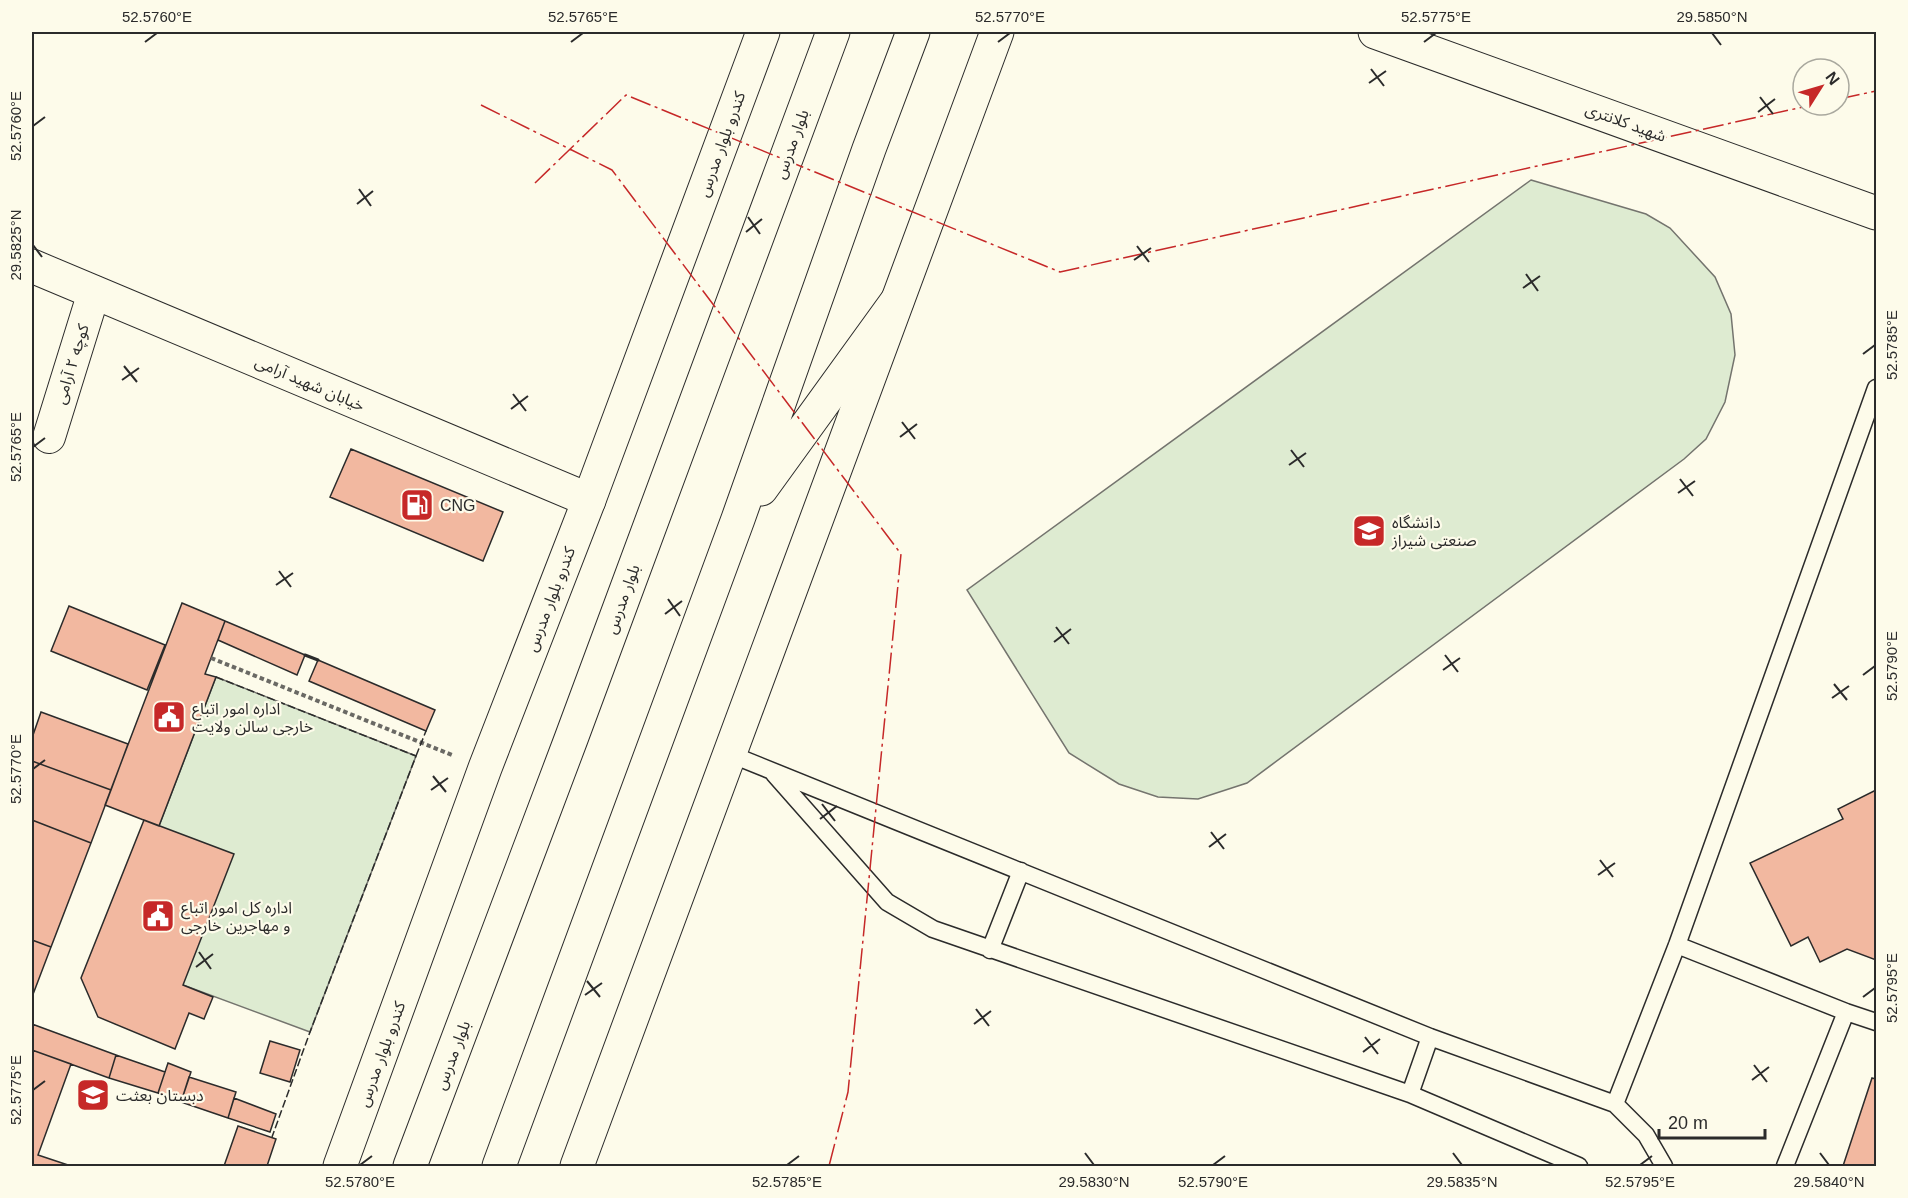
<svg xmlns="http://www.w3.org/2000/svg" width="1908" height="1198" font-family="Arial,'Noto Sans Arabic',sans-serif">
	<style>
		.green { fill: #deebd1; stroke: #74746e; stroke-width: 1.5 }
		.building { fill: #f2b8a0; stroke: #2b2b2b; stroke-width: 1.5 }
		.lines { fill: none; stroke-linecap: round; stroke-linejoin: round }
		.service-casing { stroke: #2b2b2b; stroke-width: 19 }
		.minor-casing { stroke: #2b2b2b; stroke-width: 34 }
		.tertiary-casing { stroke: #2b2b2b; stroke-width: 35 }
		.secondary-casing { stroke: #2b2b2b; stroke-width: 35 }
		.primary-casing { stroke: #2b2b2b; stroke-width: 35 }
		.path { stroke: #6a6964; stroke-width: 4; stroke-dasharray: 4.5 3; stroke-linecap: butt }
		.service { stroke: #fdfbea; stroke-width: 16 }
		.minor { stroke: #fdfbea; stroke-width: 32 }
		.tertiary { stroke: #fdfbea; stroke-width: 33 }
		.secondary { stroke: #fdfbea; stroke-width: 33 }
		.primary { stroke: #fdfbea; stroke-width: 33 }
		.fence { stroke: #2b2b2b; stroke-width: 1.5; stroke-dasharray: 8 3; stroke-linecap: butt }
		.wall { stroke: #2b2b2b; stroke-width: 3 }
		.power { stroke: #c62828; stroke-width: 1.5; stroke-dasharray: 21 4.5 3 4.5; stroke-linecap: butt }
		.ticks { fill: none; stroke: #2b2b2b; stroke-width: 2 }
		.labels { text-anchor: middle; stroke-width: 4.5; stroke-linejoin: round; paint-order: stroke }
		.street-label { font-size: 16px; fill: #2b2b2b; stroke: #fdfbea }
		.poi-label { font-size: 16px; fill: #2b2b2b; stroke: #fdfbea; text-anchor: start }
		.neatline { fill: none; stroke: #2b2b2b; stroke-width: 2 }
		.ticks-label { font-size: 15px; text-anchor: middle; fill: #2b2b2b }
	</style>
	<rect width="100%" height="100%" fill="#fdfbea"/>
	<!-- green -->
	<path class="green" d="M1531 180 1646 214 1670 228 1715 277 1731 314 1735 355 1725 402 1706 439 1684 459 1247 783 1198 799 1158 797 1119 784 1069 753 967 590Z
		M216 677 416 756 310 1032 183 985 159 826Z"/>
	<!-- building -->
	<path class="building" d="M351 449 503 512 483 561 330 497Z
		M182 603 225 621 205 674 216 677 159 826 105 805Z
		M69 606 165 645 147 690 51 651Z
		M225 621 305 655 297 675 218 640Z
		M318 660 435 710 426 731 309 681Z
		M41 712 128 744 111 790 32 761V738Z
		M32 761 111 790 91 843 32 820Z
		M1876 790V960L1847 949 1820 962 1808 937 1791 946 1750 863 1843 819 1838 809Z
		M32 820 91 843 51 947 32 940Z
		M144 820 234 854 183 985 213 997 204 1019 189 1013 175 1049 98 1017 81 978Z
		M32 940 51 947 32 997Z
		M32 1024 116 1055 109 1078 32 1050Z
		M270 1041 300 1050 290 1082 260 1073Z
		M32 1050 71 1064 38 1155 71 1166H32Z
		M116 1055 165 1072 158 1093 109 1078Z
		M168 1063 191 1072 181 1102 158 1093Z
		M189 1077 236 1092 228 1118 181 1102Z
		M1872 1078 1876 1079V1166H1843Z
		M234 1098 276 1114 270 1132 228 1118Z
		M238 1126 276 1139 267 1166H224Z"/>
	<g class="lines">
		<defs>
			<path id="service" d="M730 754 1430 1037 1615 1104 1646 1135 1664 1166
				M774 774 887 902 933 929 1410 1094 1579 1166
				M1677 945 1846 1012 1785 1166
				M990 950 1021 871
				M1846 1012 1876 1022
				M1410 1094 1430 1037
				M1615 1104 1677 945 1876 388"/>
			<path id="minor" d="M49 437 94 292"/>
			<path id="tertiary" d="M1375 32 1876 213
				M32 266 589 500"/>
			<path id="secondary" d="M340 1166 485 768 589 500 763 32
				M577 1166 997 32"/>
			<path id="primary" d="M761 489 897 301
				M410 1166 571 739 833 32
				M499 1166 738 519 869 149 913 32"/>
		</defs>
		<!-- service casing -->
		<use href="#service" class="service-casing"/>
		<!-- minor casing -->
		<use href="#minor" class="minor-casing"/>
		<!-- tertiary casing -->
		<use href="#tertiary" class="tertiary-casing"/>
		<!-- secondary casing -->
		<use href="#secondary" class="secondary-casing"/>
		<!-- primary casing -->
		<use href="#primary" class="primary-casing"/>
		<!-- path -->
		<path class="path" d="M211 658 452 755"/>
		<!-- service -->
		<use href="#service" class="service"/>
		<!-- minor -->
		<use href="#minor" class="minor"/>
		<!-- tertiary -->
		<use href="#tertiary" class="tertiary"/>
		<!-- secondary -->
		<use href="#secondary" class="secondary"/>
		<!-- primary -->
		<use href="#primary" class="primary"/>
		<!-- fence -->
		<path class="fence" d="M216 677 416 756 310 1032 272 1137
			M416 756 426 731"/>
		<!-- wall -->
		<path class="wall" d="M305 655 318 660"/>
		<!-- power -->
		<path class="power" d="M1839 99 1876 91
			M481 105 612 170 901 554 848 1092 829 1166
			M535 183 626 95 1060 272 1812 105"/>
	</g>
	<!-- ticks -->
	<path class="ticks" d="M1712 33 1721 45M145 42 157 33M571 42 583 33M998 42 1010 33M1424 42 1436 33M1371 69 1384 86M1369 83 1386 71M1760 97 1773 114M1758 112 1775 99M33 126 45 117M359 189 371 206M357 204 373 191M748 217 760 234M746 232 762 219M33 245 42 257M1137 246 1149 262M1134 260 1151 248M1526 274 1538 291M1523 288 1540 276M1863 354 1875 345M124 366 137 382M122 380 139 368M513 394 526 411M511 409 528 396M902 422 915 439M900 437 917 424M33 447 45 438M1291 450 1304 467M1289 465 1306 453M1680 479 1693 496M1678 493 1695 481M279 571 291 587M276 585 293 573M668 599 680 616M665 614 682 601M1056 627 1069 644M1054 642 1071 629M1445 655 1458 672M1443 670 1460 658M1863 675 1875 666M1834 684 1847 700M1832 698 1849 686M33 769 45 760M433 776 446 792M431 790 448 778M822 804 835 821M820 819 837 806M1211 832 1224 849M1209 847 1226 834M1600 860 1613 877M1598 875 1615 863M199 952 211 969M196 967 213 954M587 981 600 997M585 995 602 983M1863 997 1875 988M976 1009 989 1026M974 1024 991 1011M1365 1037 1378 1054M1363 1052 1380 1039M1754 1065 1767 1082M1752 1080 1769 1067M33 1090 45 1081M1085 1153 1094 1165M1453 1153 1462 1165M1820 1153 1829 1165M360 1165 372 1156M787 1165 799 1156M1213 1165 1225 1156M1640 1165 1652 1156"/>
	<!-- icons -->
	<defs>
		<symbol id="fuel-square" viewBox="-11 -11 22 22"><rect x="-9" y="-9" width="18" height="18" rx="4" fill="#c62828" stroke="#fdfbea"/><path d="M-5.5-6h7V0h2V4h1.3V-2.5L3-4.5l.8-.8L6-3V5H2.5V1h-1V6h-7ZM-4.2-4.7v3.2H.2V-4.7Z" fill="#fff"/></symbol>
		<symbol id="university-square" viewBox="-11 -11 22 22"><rect x="-9" y="-9" width="18" height="18" rx="4" fill="#c62828" stroke="#fdfbea"/><path d="M0-5L7-2L0 1L-7-2ZM-4 1L0 2.5L4 1V4Q0 6-4 4Z" fill="#fff"/></symbol>
		<symbol id="civic-square" viewBox="-11 -11 22 22"><rect x="-9" y="-9" width="18" height="18" rx="4" fill="#c62828" stroke="#fdfbea"/><path d="M-.6-6.5H3V-4.5H.6V-3L4-1V1h2V6H-6V1h2V-1L-.6-3ZM-1.2 2.5V6h2.4V2.5Z" fill="#fff"/></symbol>
		<symbol id="school-square" viewBox="-11 -11 22 22"><rect x="-9" y="-9" width="18" height="18" rx="4" fill="#c62828" stroke="#fdfbea"/><path d="M0-5L7-2L0 1L-7-2ZM-4 1L0 2.5L4 1V4Q0 6-4 4Z" fill="#fff"/></symbol>
	</defs>
	<g fill-rule="evenodd">
		<use href="#fuel-square" x="398" y="486" width="38" height="38"/>
		<use href="#university-square" x="1350" y="512" width="38" height="38"/>
		<use href="#civic-square" x="150" y="698" width="38" height="38"/>
		<use href="#civic-square" x="139" y="897" width="38" height="38"/>
		<use href="#school-square" x="74" y="1076" width="38" height="38"/>
	</g>
	<g class="labels">
		<!-- street labels -->
		<g class="street-label">
			<text transform="translate(1626 122) rotate(20)" y="6">شهید کلانتری</text>
			<text transform="translate(721 144) rotate(-70)" y="6">کندرو بلوار مدرس</text>
			<text transform="translate(791 144) rotate(-70)" y="6">بلوار مدرس</text>
			<text transform="translate(71 364) rotate(-73)" y="6">کوچه ۲ آرامی</text>
			<text transform="translate(310 383) rotate(23)" y="6">خیابان شهید آرامی</text>
			<text transform="translate(550 599) rotate(-69)" y="6">کندرو بلوار مدرس</text>
			<text transform="translate(622 599) rotate(-70)" y="6">بلوار مدرس</text>
			<text transform="translate(381 1054) rotate(-70)" y="6">کندرو بلوار مدرس</text>
			<text transform="translate(452 1055) rotate(-69)" y="6">بلوار مدرس</text>
		</g>
		<!-- poi labels -->
		<g class="poi-label">
			<text x="440" y="511">CNG</text>
			<text x="1392" y="528">دانشگاه<tspan x="1392" dy="18">صنعتی شیراز</tspan></text>
			<text x="192" y="714">اداره امور اتباع<tspan x="192" dy="18">خارجی سالن ولایت</tspan></text>
			<text x="181" y="913">اداره کل امور اتباع<tspan x="181" dy="18">و مهاجرین خارجی</tspan></text>
			<text x="116" y="1101">دبستان بعثت</text>
		</g>
	</g>
	<!-- border -->
	<rect width="1908" height="1198" fill="none" stroke="#fdfbea" stroke-width="66"/>
	<!-- north arrow -->
	<g transform="translate(1821 87) rotate(53)"><circle r="28" fill="#fdfbea" stroke="#a9a89e" stroke-width="1.5"/>
	<path d="M0-4.5L10 22L0 15L-10 22Z" fill="#c62828"/>
	<text y="-9" font-size="16" font-weight="bold" text-anchor="middle" fill="#2b2b2b">N</text>
	</g>
	<!-- scale -->
	<path d="M1659 1129v9h106v-9" fill="none" stroke="#2b2b2b" stroke-width="3"/>
	<text x="1668" y="1129" font-size="18" fill="#2b2b2b" stroke="#fdfbea" stroke-width="4.5" paint-order="stroke">20 m</text>
	<rect x="33" y="33" width="1842" height="1132" class="neatline"/>
	<g class="ticks-label">
		<text x="157" y="22">52.5760°E</text>
		<text x="583" y="22">52.5765°E</text>
		<text x="1010" y="22">52.5770°E</text>
		<text x="1436" y="22">52.5775°E</text>
		<text x="1712" y="22">29.5850°N</text>
		<text transform="translate(16 126) rotate(-90)" y="5">52.5760°E</text>
		<text transform="translate(16 245) rotate(-90)" y="5">29.5825°N</text>
		<text transform="translate(1892 345) rotate(-90)" y="5">52.5785°E</text>
		<text transform="translate(16 447) rotate(-90)" y="5">52.5765°E</text>
		<text transform="translate(1892 666) rotate(-90)" y="5">52.5790°E</text>
		<text transform="translate(16 769) rotate(-90)" y="5">52.5770°E</text>
		<text transform="translate(1892 988) rotate(-90)" y="5">52.5795°E</text>
		<text transform="translate(16 1090) rotate(-90)" y="5">52.5775°E</text>
		<text x="360" y="1187">52.5780°E</text>
		<text x="787" y="1187">52.5785°E</text>
		<text x="1094" y="1187">29.5830°N</text>
		<text x="1213" y="1187">52.5790°E</text>
		<text x="1462" y="1187">29.5835°N</text>
		<text x="1640" y="1187">52.5795°E</text>
		<text x="1829" y="1187">29.5840°N</text>
	</g>
</svg>
